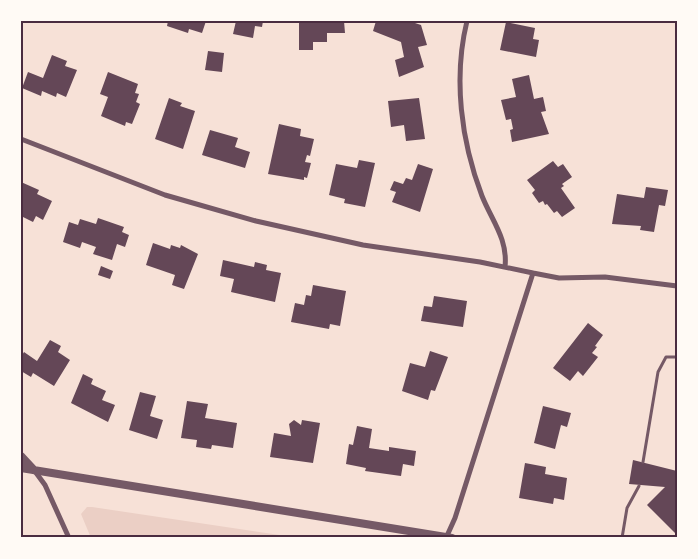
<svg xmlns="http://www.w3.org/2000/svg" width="698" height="559" font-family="'Fira Sans Condensed',sans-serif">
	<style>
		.green { fill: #ebcfc5 }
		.building { fill: #644757 }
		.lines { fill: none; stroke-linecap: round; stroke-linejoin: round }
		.service { stroke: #755966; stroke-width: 3 }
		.minor { stroke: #755966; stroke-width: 5 }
		.tertiary { stroke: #755966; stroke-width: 8 }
		.neatline { fill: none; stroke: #4a2c40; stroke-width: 2 }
	</style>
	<rect width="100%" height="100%" fill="#f7e1d7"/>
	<!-- green -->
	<path class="green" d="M87 507H92L300 538H91L81 514Z"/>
	<!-- building -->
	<path class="building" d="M168 21H206L202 33 189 29 188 33 167 26Z
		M236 21H263L262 27 255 26 253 38 233 34Z
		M299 21H344L345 33H327V42H313V50H299Z
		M376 21H409L421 25 427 45 418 47 424 67 399 77 395 60 404 57 401 42 373 31Z
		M506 22 535 28 533 39 539 40 536 57 500 50Z
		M208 51 224 53 222 72 205 70Z
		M52 55 67 61 65 66 77 70 66 97 57 93 56 97 42 91 41 96 22 88 28 72 43 78Z
		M108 72 138 84 135 93 139 94 136 102 140 104 132 124 126 122 125 126 101 116 108 97 100 94Z
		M529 75 534 99 543 97 546 111 541 112 549 134 512 142 510 130 513 129 511 119 506 120 501 100 516 97 512 79Z
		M169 98 182 103 180 106 195 111 183 149 155 139Z
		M419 98 425 139 406 141 404 125 391 127 388 101Z
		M279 124 301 129 300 136 314 139 310 156 307 155 305 162 311 163 307 178 304 177V180L268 174Z
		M210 130 238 138 235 147 250 152 245 168 202 155Z
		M359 160 375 163 365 207 344 203 345 199 329 195 336 164 357 168Z
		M553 161 558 167 563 164 572 177 562 184 564 186 561 188 575 208 562 217 557 211 554 213 547 204 545 205 543 201 539 203 532 193 535 190 527 180Z
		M418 164 433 169 420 212 392 202 396 192 390 190 394 181 403 184 406 178 412 180Z
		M21 182 39 190 37 194 52 201 43 220 36 216 33 222 21 216Z
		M646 187 668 190 665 206 659 205 654 232 640 230 641 226 612 224 617 194 644 198Z
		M98 218 124 227 122 232 129 235 125 247 117 244 112 260 93 254 96 247 82 242 80 248 63 242 69 222 78 225 80 219 96 224Z
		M153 243 170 249 171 245 180 248 181 245 198 254 184 289 172 285 175 275 146 265Z
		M223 260 254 267 255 262 267 265 266 270 281 273 275 302 231 292 234 279 220 276Z
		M101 266 113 271 110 279 98 275Z
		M313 285 346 291 340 326 330 324 329 329 291 322 295 303 304 305 306 295 311 296Z
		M434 296 467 301 463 327 421 321 424 306 432 307Z
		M588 323 603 335 595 346 597 347 592 353 598 357 583 376 578 371 570 381 553 368Z
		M50 340 61 346 58 352 70 360 54 386 33 373 31 377 21 371V357L24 352 37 361Z
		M430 351 448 357 435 391 431 390 428 400 402 391 410 363 425 367Z
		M83 374 93 379 91 384 106 391 102 400 115 405 108 422 71 403Z
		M140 392 156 396 150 416 163 420 157 439 129 430Z
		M187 401 208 404 205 418 237 423 233 448 212 445 211 449 196 447 197 440 181 438Z
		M543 406 571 413 567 427 561 425 555 449 534 443Z
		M294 420 301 425 302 420 320 423 313 463 270 457 274 433 291 436 289 424Z
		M357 426 372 429 369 448 389 451V447L416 451 414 466 403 464 401 476 365 471 366 468 346 464 349 444 353 445Z
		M633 460 677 471V535L647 505 665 487 629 484Z
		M525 463 546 467 545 474 567 478 564 500 554 498 553 504 519 498Z"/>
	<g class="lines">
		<!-- service -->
		<path class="service" d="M643 462 658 372 666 357H676
			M622 538 627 508 639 486"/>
		<!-- minor -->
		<path class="minor" d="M467 21C453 78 461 141 482 196 492 221 508 239 505 267
			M21 139 165 195 256 221 363 245 480 262 533 273
			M34 470 45 485 69 538
			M446 538 455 518 533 273 559 278 605 277 677 286"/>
		<!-- tertiary -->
		<path class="tertiary" d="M21 456 34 470
			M21 468 452 538"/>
	</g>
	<!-- border -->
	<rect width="698" height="559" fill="none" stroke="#fffaf5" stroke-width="45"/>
	<rect x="22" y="22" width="654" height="514" class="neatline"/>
</svg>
